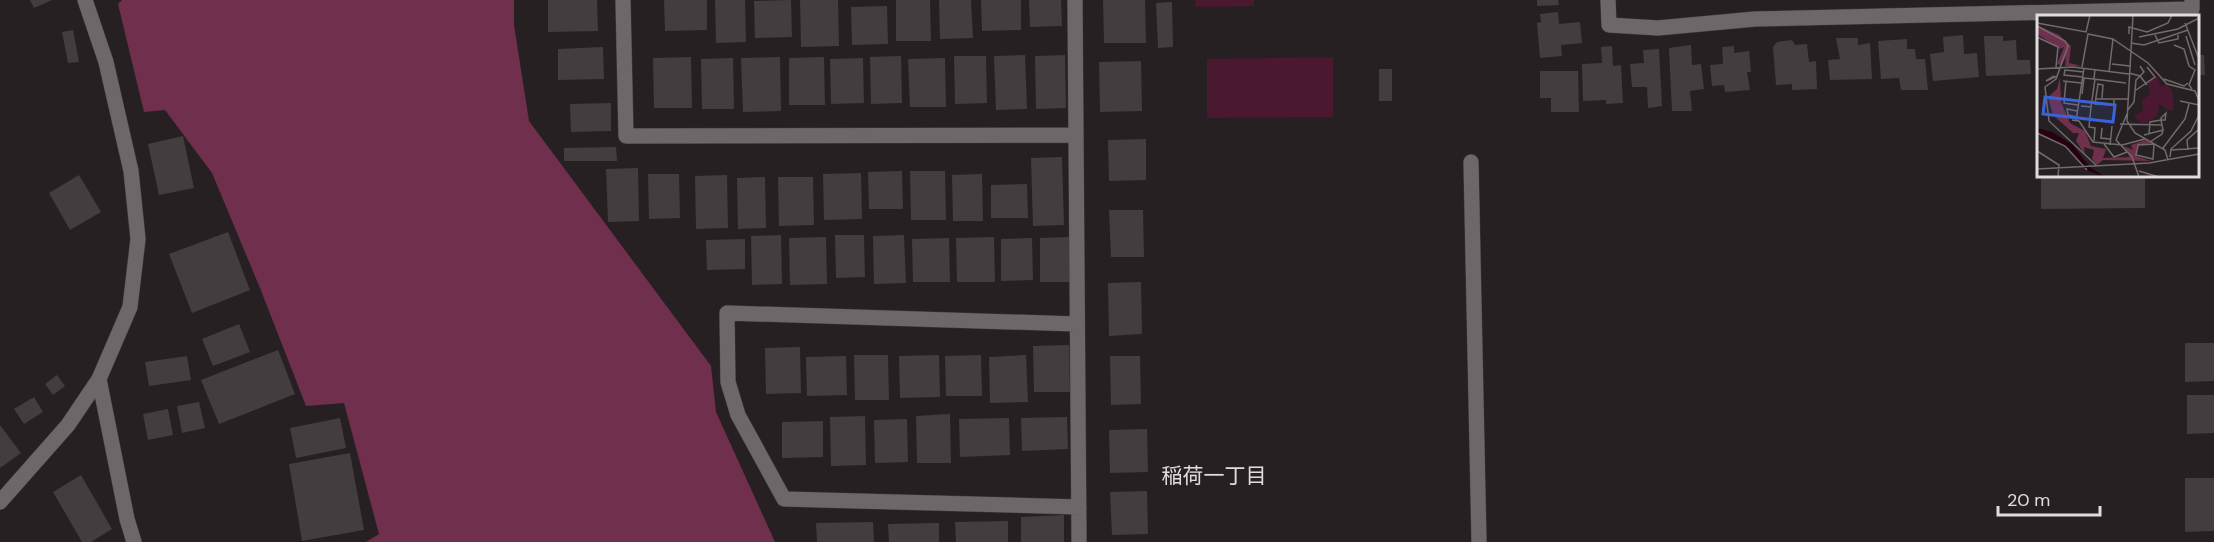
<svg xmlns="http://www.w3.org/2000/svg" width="2214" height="542" font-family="'DM Sans','Noto Sans JP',sans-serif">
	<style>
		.green { fill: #4a1830 }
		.forest { fill: #6f2f4d }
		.building { fill: #433d3f }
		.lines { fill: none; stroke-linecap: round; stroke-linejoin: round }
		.minor-casing { stroke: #413c3e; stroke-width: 16 }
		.minor { stroke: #6e676a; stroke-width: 15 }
		.labels { text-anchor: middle; stroke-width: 4.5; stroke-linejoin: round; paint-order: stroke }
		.neighbourhood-label { font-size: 21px; fill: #e0dbdd; stroke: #262023 }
		.inset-road { fill: none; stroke: #706b6d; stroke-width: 1.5 }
		.view { fill: #3a63d9; fill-opacity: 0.15; stroke: #3a63d9; stroke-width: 3 }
		.inset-edge { fill: none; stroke: #e0dbdd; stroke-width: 3 }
	</style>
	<rect width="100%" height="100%" fill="#262023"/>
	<!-- green -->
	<path class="green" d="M1195 0H1254V6L1196 7Z
		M1333 57V117L1207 118V59Z"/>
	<!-- forest -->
	<path class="forest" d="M122 0H514V25L529 121 711 366 716 412 775 542H366L379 534 344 403 306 406 260 288 212 173 165 110 144 112 118 4Z"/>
	<!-- building -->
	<path class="building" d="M30 0H52L34 8Z
		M548 0H597L598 31 548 32Z
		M664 0H707V30L665 31Z
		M715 0H745L746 42 716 43Z
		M791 0 792 37 755 38 754 1Z
		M800 0H838L839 46 801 47Z
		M896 0H930L931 41H896Z
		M939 0H971L973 38 940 39Z
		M981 0H1021V30L982 31Z
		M1029 0H1061L1062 26 1030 27Z
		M1103 0H1145L1146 43H1104Z
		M1537 0H1558L1559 5 1537 6Z
		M1172 2 1173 47 1158 48 1156 3Z
		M887 6 888 44 852 45 851 7Z
		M1558 12 1559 24 1580 22 1582 43 1561 45 1562 56 1540 58 1537 23 1541 22 1540 14Z
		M73 30 79 62 68 63 62 32Z
		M1963 35 1964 54 1977 53 1979 77 1933 81 1930 54 1944 52 1943 37Z
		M1984 36H2003V41L2016 40 2017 60H2030L2031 74 1986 76Z
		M1836 38H1858V45L1870 43 1872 79 1830 80 1828 60 1840 59Z
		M1907 39V49H1915L1916 59H1925L1928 90H1901L1899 78 1881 79 1878 41Z
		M1792 40 1795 45 1807 44 1809 62 1816 61 1817 89 1792 90V84L1776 85 1773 47 1777 42Z
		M1691 45 1692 65 1701 64 1704 89 1690 91 1692 111H1672L1669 48Z
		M1612 46 1613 66 1621 65 1623 103 1606 104V100L1583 101 1582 64 1602 63 1601 47Z
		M1734 46V53L1749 51 1751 72H1747L1750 90 1725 92 1724 85 1712 86 1710 65 1723 64 1722 47Z
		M603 47 604 79 558 80V49Z
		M1659 49 1662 106 1648 108 1647 87H1632L1630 64 1644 63 1643 50Z
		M1025 55 1027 109 996 110 994 56Z
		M1065 55 1066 108 1036 109 1035 56Z
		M2198 55H2204L2205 75H2198Z
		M901 56 902 103 871 104 870 57Z
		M954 56H986L987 103 955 104Z
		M691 57 692 108H654L653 58Z
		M780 57 781 111 743 112 741 58Z
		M824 57 825 105H789V58Z
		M733 58 734 109H702L701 59Z
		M863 58 864 103 831 104 830 59Z
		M945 58 946 107H910L908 59Z
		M1141 61 1142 111 1100 112 1099 62Z
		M1379 69H1392V101H1379Z
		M1540 71H1578L1579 112H1551V98H1540Z
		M611 103V131L571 132 570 104Z
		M183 136 194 188 159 195 148 144Z
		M1146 139V180L1109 181 1108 140Z
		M616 147 617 161H564V148Z
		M1062 157 1064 225 1033 226 1031 158Z
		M638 168 639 221 608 222 606 169Z
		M902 171 903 209H869L868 172Z
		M910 171H945L946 220H911Z
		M861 173 862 219 824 220 823 174Z
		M648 174H679L680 218 649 219Z
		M982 174 983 221H953L952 175Z
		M79 175 101 212 70 230 49 193Z
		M727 175 728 228 696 229 695 176Z
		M2041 176H2145V208L2041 209Z
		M765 177 766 228 738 229 737 178Z
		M778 177H813L814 225 779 226Z
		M1027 184 1028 218H991V185Z
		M1109 210H1143L1144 257H1111Z
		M228 232 250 290 192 313 169 254Z
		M781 235 782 284 752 285 751 236Z
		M835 235H864L865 277 836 278Z
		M904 235 906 283 874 284 873 236Z
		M826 237 827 284 790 285 789 238Z
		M994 237 995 282H957L956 238Z
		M1069 237 1070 282H1040V238Z
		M949 238 950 282H913L912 239Z
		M1032 238 1033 280 1001 281V239Z
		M745 239V269L707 270 706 240Z
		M1141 282 1142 334 1109 336 1108 283Z
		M239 324 250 352 213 366 202 339Z
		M2185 343H2214V381L2185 382Z
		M1069 345 1070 392H1034L1033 346Z
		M800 347 801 393 766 394 765 348Z
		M278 350 295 394 219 424 201 380Z
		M854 355H888L889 400H855Z
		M939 355 940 397 900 398 899 356Z
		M981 355 982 396H946L945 356Z
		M1026 355 1028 402 990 403 989 357Z
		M187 356 191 380 149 386 145 362Z
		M846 356 847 395 807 396 806 357Z
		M1110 356H1140L1141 404 1111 405Z
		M57 375 65 386 53 395 45 384Z
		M2187 395H2214V433L2187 434Z
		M34 397 43 412 24 424 14 409Z
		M199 402 205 428 182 433 177 406Z
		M168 409 173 435 148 440 143 414Z
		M950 414 951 463H917L916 416Z
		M865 416 866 465 831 466 830 417Z
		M1067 417 1068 449 1022 451 1021 418Z
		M340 418 346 448 296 458 290 428Z
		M1009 418 1010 455 960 457 959 419Z
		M907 419 908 462 875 463 874 420Z
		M823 421V457L782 458V422Z
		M0 425 21 453 0 468Z
		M1147 429 1148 472 1110 473 1109 430Z
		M350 453 364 530 302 541 289 464Z
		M81 475 112 529 91 542H82L53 492Z
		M2185 478H2214V531L2185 532Z
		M1147 491 1148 534 1112 535 1110 492Z
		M1064 515V542H1021V517Z
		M1008 521V542H956L955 522Z
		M873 522 874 542H817L816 523Z
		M939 523V542H889L888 524Z"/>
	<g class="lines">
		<defs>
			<path id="minor" d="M623 0 626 136 1075 135
				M1075 0 1079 542
				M1608 0 1609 25 1658 28 1755 19 2192 9V0
				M1471 162 1479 542
				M1076 324 727 313 728 382 738 415 784 499 1079 507
				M99 379 127 519 134 542
				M0 502 68 425 99 379 130 307 138 239 131 171 106 62 85 0"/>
		</defs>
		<!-- minor casing -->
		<use href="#minor" class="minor-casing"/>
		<!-- minor -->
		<use href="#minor" class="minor"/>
	</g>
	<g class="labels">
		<!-- neighbourhood labels -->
		<g class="neighbourhood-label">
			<text x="1214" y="483">稲荷一丁目</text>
		</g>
	</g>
	<!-- overview -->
	<g transform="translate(2037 15)">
		<rect width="162" height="162" fill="#262023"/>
		<path d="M120 61 124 71 129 69 135 75 137 95H130L122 89 120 101 110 108 102 107 97 100 106 96 105 85 113 79 111 67Z" fill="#4a1830"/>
		<path d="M0 10 22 20 34 31 32 48 45 51H28L29 42 24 50 20 49 27 32 23 34 0 19ZM23 62 24 87 33 108 48 116 54 131 69 134 66 143 93 142 87 131 96 135 94 130 109 125 115 128 100 130 99 141 114 146 66 145 60 150 55 144 57 135 47 132 48 140 39 126 42 118H36L16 100 11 82 20 74Z" fill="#6f2f4d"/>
		<path d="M0 113 15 117 35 129 53 152 68 162 51 156 32 133 0 117Z" fill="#280014"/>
		<path class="inset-road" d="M96 0 90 106 98 118 128 135 131 145M0 8 49 17 53 0M148 8 162 44M0 11 28 26 31 31 19 64 8 72 12 106 59 150M92 19V12L110 17 131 8 135 0M118 20 122 28 141 24V20M149 21 158 50M0 22 21 32 19 52M102 22 141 14 162 3M94 28 107 30 151 15M137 30 147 34 152 51 158 55 152 70 155 74M75 49 93 51M45 52 51 19 76 24M0 54 36 52 92 59M58 54 57 64 89 68M72 57 76 24 111 48 130 69 158 76 162 86M92 58 103 61 110 70M17 61 9 66 20 61M46 62 27 60 28 55 47 57M127 64 147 71 151 68M26 66 44 68M29 66 27 88 41 90M99 75 118 62 110 52M45 79 47 63 57 64M65 83 66 70 61 69 58 89 77 90V85M59 84H91M143 86 162 90M44 91 54 92 58 64M54 92 52 112 58 113 57 126M90 96 97 87 99 65 107 57 103 51M90 99 79 125 95 142 102 162M40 102 31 100 30 94 40 96M35 105 42 106 56 127 85 130 108 124M39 106 47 53M83 109 125 110M65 113 64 123 73 124M0 118 28 131 50 155M112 119 113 107 124 105H128L129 98 124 103V105L126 115 125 119 113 127M107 120 126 115M67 129 77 142 90 137M117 129 101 130 99 140 116 144 117 129M73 130 75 111M126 133 148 104 152 89M134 135 162 133M151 135 150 125 162 114M0 136 22 150 21 162M133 142 134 134 154 116 162 100M0 154 112 148 162 139M102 156 122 162"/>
		<path class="view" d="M8 82 78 90 76 107 6 99Z"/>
		<rect width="162" height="162" class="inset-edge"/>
	</g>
	<!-- scale -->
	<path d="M1998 506v9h102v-9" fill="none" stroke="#e0dbdd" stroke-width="3"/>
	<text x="2007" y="506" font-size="18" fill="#e0dbdd" stroke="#262023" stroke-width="4.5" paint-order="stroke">20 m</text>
</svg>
